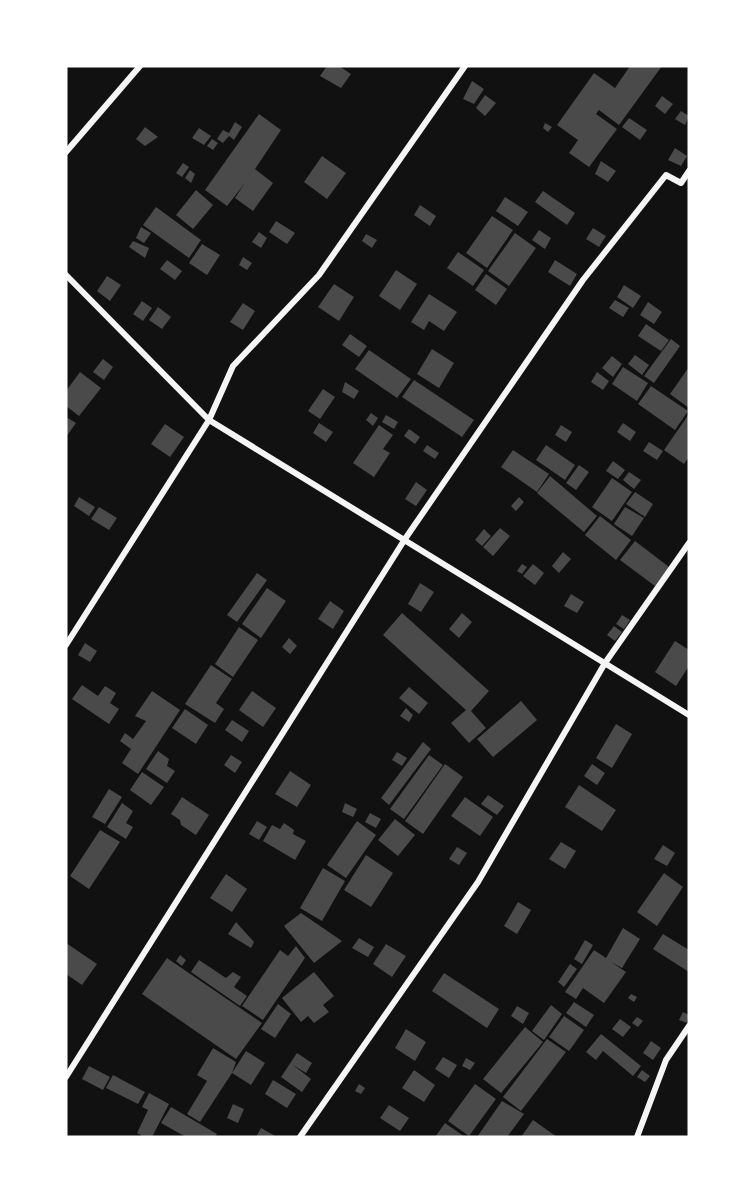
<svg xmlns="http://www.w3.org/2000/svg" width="755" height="1203" font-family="Figtree,sans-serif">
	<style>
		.building { fill: #4a4a4a }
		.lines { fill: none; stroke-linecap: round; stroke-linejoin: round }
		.minor { stroke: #f5f5f5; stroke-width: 6 }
	</style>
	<rect width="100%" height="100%" fill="#111"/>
	<!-- building -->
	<path class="building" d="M327 66H339L351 74 341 88 320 76Z
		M630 66H662L619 125 599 110 596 114 617 129 589 167 569 153 578 140 557 125 594 73 615 88Z
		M472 81 484 89 474 104 463 99Z
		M485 95 496 103 485 116 476 108Z
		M662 96 673 104 665 114 655 106Z
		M681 111 689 116 685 125 675 119Z
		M259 114 281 130 255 169 273 183 253 211 235 198 245 183 227 206 205 190Z
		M629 118 647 130 640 140 622 127Z
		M235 122 242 127 234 140 229 136 223 143 217 139 223 130 229 133Z
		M545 123 552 127 548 132 543 128Z
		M145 127 158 137 145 146 136 139Z
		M199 128 211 136 204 145 192 138Z
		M212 139 218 143 213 150 207 146Z
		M675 148 687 156 681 166 668 160Z
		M322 156 346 173 327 199 304 182Z
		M601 161 616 171 608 182 595 174Z
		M183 163 189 167 182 177 176 173Z
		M190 170 195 174 191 183 185 178Z
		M196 190 213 205 193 229 176 215Z
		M543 191 575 213 567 225 535 202Z
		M505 197 528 212 518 226 496 211Z
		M420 205 436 216 430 226 414 215Z
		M156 207 201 240 189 258 143 225Z
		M492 216 513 230 487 268 466 253Z
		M276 221 295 233 287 244 269 232Z
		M141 227 151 233 144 243 136 238Z
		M593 228 606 236 599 247 586 239Z
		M539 230 551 238 545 249 532 240Z
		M259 232 267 238 261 248 252 242Z
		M515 233 536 248 509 286 488 271Z
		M366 234 377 240 372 248 362 241Z
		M133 241 149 248 145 258 129 247Z
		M202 244 220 255 207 275 189 263Z
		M458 252 484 270 473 286 447 268Z
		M243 257 252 263 247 270 239 265Z
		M167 260 182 271 175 280 160 269Z
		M555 260 577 274 570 286 548 272Z
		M396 270 417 284 400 310 379 296Z
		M486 274 507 289 496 305 475 290Z
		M107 276 121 285 110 301 97 291Z
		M334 284 354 297 339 321 318 307Z
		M624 285 641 296 633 308 617 297Z
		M429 294 457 312 444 331 429 321 424 330 411 322Z
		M615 300 629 308 623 317 609 308Z
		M142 301 152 308 143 321 133 314Z
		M648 302 662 312 654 324 640 315Z
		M243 303 255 311 243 330 230 322Z
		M158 307 171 317 162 329 149 320Z
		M646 324 669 340 661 351 638 336Z
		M350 334 367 346 359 357 342 345Z
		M671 339 680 346 654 383 644 376Z
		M432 349 454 363 439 388 417 374Z
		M369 350 411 379 397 398 355 369Z
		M635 355 649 365 642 375 628 364Z
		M612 356 622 364 613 377 602 368Z
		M103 359 113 367 104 380 93 372Z
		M623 367 648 383 637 401 612 384Z
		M689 367V408L670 394Z
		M80 372 101 388 79 416 66 406V391Z
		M597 372 609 381 603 390 591 382Z
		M414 380 474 420 462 437 402 397Z
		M345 382 359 391 354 399 342 392Z
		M651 386 688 411 675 430 638 404Z
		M323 389 335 397 320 419 308 411Z
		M371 413 378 418 373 426 366 420Z
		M689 414V457L684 464 664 450Z
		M386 415 398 422 394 429 382 422Z
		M66 417 76 423 66 437Z
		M319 423 333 432 326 442 313 433Z
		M623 423 636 432 630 441 617 432Z
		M165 424 184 437 170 457 151 444Z
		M379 425 393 435 383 449 390 453 374 477 353 463Z
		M561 425 572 432 566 442 555 435Z
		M409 429 420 437 415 444 404 436Z
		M649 442 663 451 657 460 643 451Z
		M427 445 439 453 435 459 423 451Z
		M546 445 575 465 565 480 536 460Z
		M513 450 549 474 537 492 501 467Z
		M613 461 625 470 618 479 606 471Z
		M579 465 589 472 576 490 566 483Z
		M629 472 641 480 634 489 623 480Z
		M550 476 597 516 584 532 537 493Z
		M612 478 632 492 612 521 592 507Z
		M416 482 427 490 416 506 405 499Z
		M635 492 653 504 645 517 626 504Z
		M79 497 95 507 89 516 74 506Z
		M519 497 524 502 516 511 511 506Z
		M99 507 117 518 109 530 91 519Z
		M625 507 644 518 632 536 614 524Z
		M600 516 631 540 616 560 585 535Z
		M500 528 510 536 493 556 483 547Z
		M484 529 491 536 482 546 475 540Z
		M635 541 669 567 655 586 620 560Z
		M563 552 571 559 559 573 552 566Z
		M522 564 527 567 522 574 517 571Z
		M533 564 544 573 535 585 523 576Z
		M257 573 267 580 237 622 227 615Z
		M420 583 434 592 421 612 408 604Z
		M267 588 286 601 261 638 242 624Z
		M571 594 584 602 577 613 564 606Z
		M330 601 344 611 333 629 318 619Z
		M402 613 489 691 471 711 486 728 469 743 451 723 466 710 383 635Z
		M462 613 472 622 459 638 449 629Z
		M622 615 630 620 624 629 616 624Z
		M614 626 622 632 615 641 607 635Z
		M239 627 258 640 233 677 215 664Z
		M289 638 297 646 290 654 282 647Z
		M675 641 689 650V666L676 686 655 672Z
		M85 643 97 651 90 662 78 655Z
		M211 665 232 679 216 703 224 709 215 723 185 704Z
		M82 685 98 696 105 686 116 693 110 703 119 709 109 724 72 699Z
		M409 687 428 703 419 714 399 698Z
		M152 691 180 710 138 774 122 763 131 749 120 741 125 733 133 739 146 721 135 716Z
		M252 691 276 708 263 727 239 710Z
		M521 701 537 720 493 757 477 739Z
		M406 708 413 715 409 722 400 716Z
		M185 709 208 725 196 744 172 728Z
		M232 720 249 731 242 742 225 730Z
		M616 724 632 734 612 768 596 758Z
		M423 742 431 749 389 805 381 798Z
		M158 751 169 759 167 766 175 771 167 783 146 769Z
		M397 752 407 758 402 766 392 760Z
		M231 755 242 762 235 773 224 765Z
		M429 755 443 765 404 819 390 809Z
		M445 764 463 777 423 834 405 821Z
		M592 764 605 773 597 785 584 776Z
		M290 771 311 785 297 807 275 794Z
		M142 772 164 787 151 805 130 790Z
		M579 785 616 810 602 831 565 807Z
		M109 789 122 797 105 824 92 817Z
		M488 795 504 806 497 815 481 804Z
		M182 797 209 815 196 835 181 825 180 820 171 814Z
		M465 797 493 817 480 836 451 816Z
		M122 803 133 811 126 823 133 827 126 839 107 827Z
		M345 803 357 809 353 817 342 812Z
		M370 813 381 819 376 828 365 822Z
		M395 819 415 835 398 856 378 840Z
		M257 821 267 827 259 840 249 834Z
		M357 821 376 835 346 878 327 865Z
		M284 823 294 830 293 834 306 841 295 860 263 841 272 825 280 829Z
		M100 830 120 842 89 889 70 876Z
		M561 842 576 851 565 869 549 859Z
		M663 845 675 853 667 866 654 859Z
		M457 847 467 853 459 865 449 859Z
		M366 855 393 873 371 907 344 890Z
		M323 868 345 881 322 921 300 908Z
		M664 873 683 887 657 926 637 912Z
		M226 874 247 889 232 912 210 898Z
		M518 902 531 910 517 934 504 926Z
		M301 913 342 941 314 963 284 926Z
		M236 922 254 942 251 948 228 934Z
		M623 928 640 939 622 968 611 962 626 972 604 1003 583 988 576 999 565 992 594 950 606 958Z
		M663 934 689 950V972L653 949Z
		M359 938 374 947 368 957 352 948Z
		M585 940 593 945 582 964 574 959Z
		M66 943 97 964 82 985 66 974Z
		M386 944 406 956 392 977 373 964Z
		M296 946 305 958 263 1020 242 1006 280 950 288 956Z
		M180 955 186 960 182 966 176 961Z
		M167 958 262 1023 236 1059 142 994Z
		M199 960 226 978 233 972 241 977 234 987 247 996 240 1006 191 972Z
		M570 964 577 969 564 987 558 982Z
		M314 972 334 996 323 1005 329 1012 314 1023 308 1016 301 1022 282 998Z
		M444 973 499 1009 487 1028 432 991Z
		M631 994 637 997 634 1002 628 998Z
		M574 1002 594 1015 586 1027 566 1013Z
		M278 1004 291 1014 275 1038 261 1029Z
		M551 1005 562 1014 544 1040 532 1031Z
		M517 1006 529 1013 523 1024 511 1016Z
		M683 1012 689 1015 687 1023 679 1020Z
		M564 1016 584 1030 569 1051 549 1037Z
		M637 1017 643 1021 638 1027 632 1023Z
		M620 1019 631 1027 623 1037 612 1029Z
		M525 1027 543 1042 501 1093 483 1079Z
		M406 1029 426 1042 415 1061 395 1048Z
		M601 1034 641 1066 633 1076 603 1051 596 1060 586 1052Z
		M547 1039 566 1052 521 1111 503 1097Z
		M651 1041 661 1048 653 1060 643 1053Z
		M213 1048 236 1062 232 1073 246 1051 265 1063 251 1085 232 1073 200 1122 187 1114 207 1081 197 1075Z
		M297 1053 312 1063 306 1073 293 1065 311 1079 302 1092 281 1077Z
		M443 1057 457 1065 449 1078 435 1069Z
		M466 1058 475 1063 470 1070 462 1066Z
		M89 1066 110 1077 103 1090 82 1079Z
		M414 1070 435 1085 424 1102 402 1088Z
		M642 1070 650 1076 645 1082 637 1077Z
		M113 1075 145 1092 138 1104 106 1088Z
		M273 1080 296 1094 287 1108 265 1094Z
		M359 1084 365 1088 361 1094 355 1091Z
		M475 1084 496 1099 469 1136 448 1121Z
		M149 1093 169 1104 152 1137H144L137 1133 148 1110 142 1107Z
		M502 1101 524 1114 507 1137H477Z
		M233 1104 244 1109 238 1123 227 1118Z
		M389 1105 409 1118 400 1131 380 1118Z
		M171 1107 217 1134 215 1137H186L161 1123Z
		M533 1120 557 1137H521Z
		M445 1123 465 1137H435Z
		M261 1128 277 1137H256Z"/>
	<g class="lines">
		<!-- minor -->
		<path class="minor" d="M66 152 140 66
			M66 275 209 420 689 715
			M66 645 209 420 233 366 319 275 465 66
			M66 1077 405 539 583 280 666 175 681 183 689 171
			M300 1137 478 882 605 663 689 543
			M637 1137 666 1060 689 1026"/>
	</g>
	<!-- border -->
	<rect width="755" height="1203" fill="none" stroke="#ffffff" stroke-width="135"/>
</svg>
